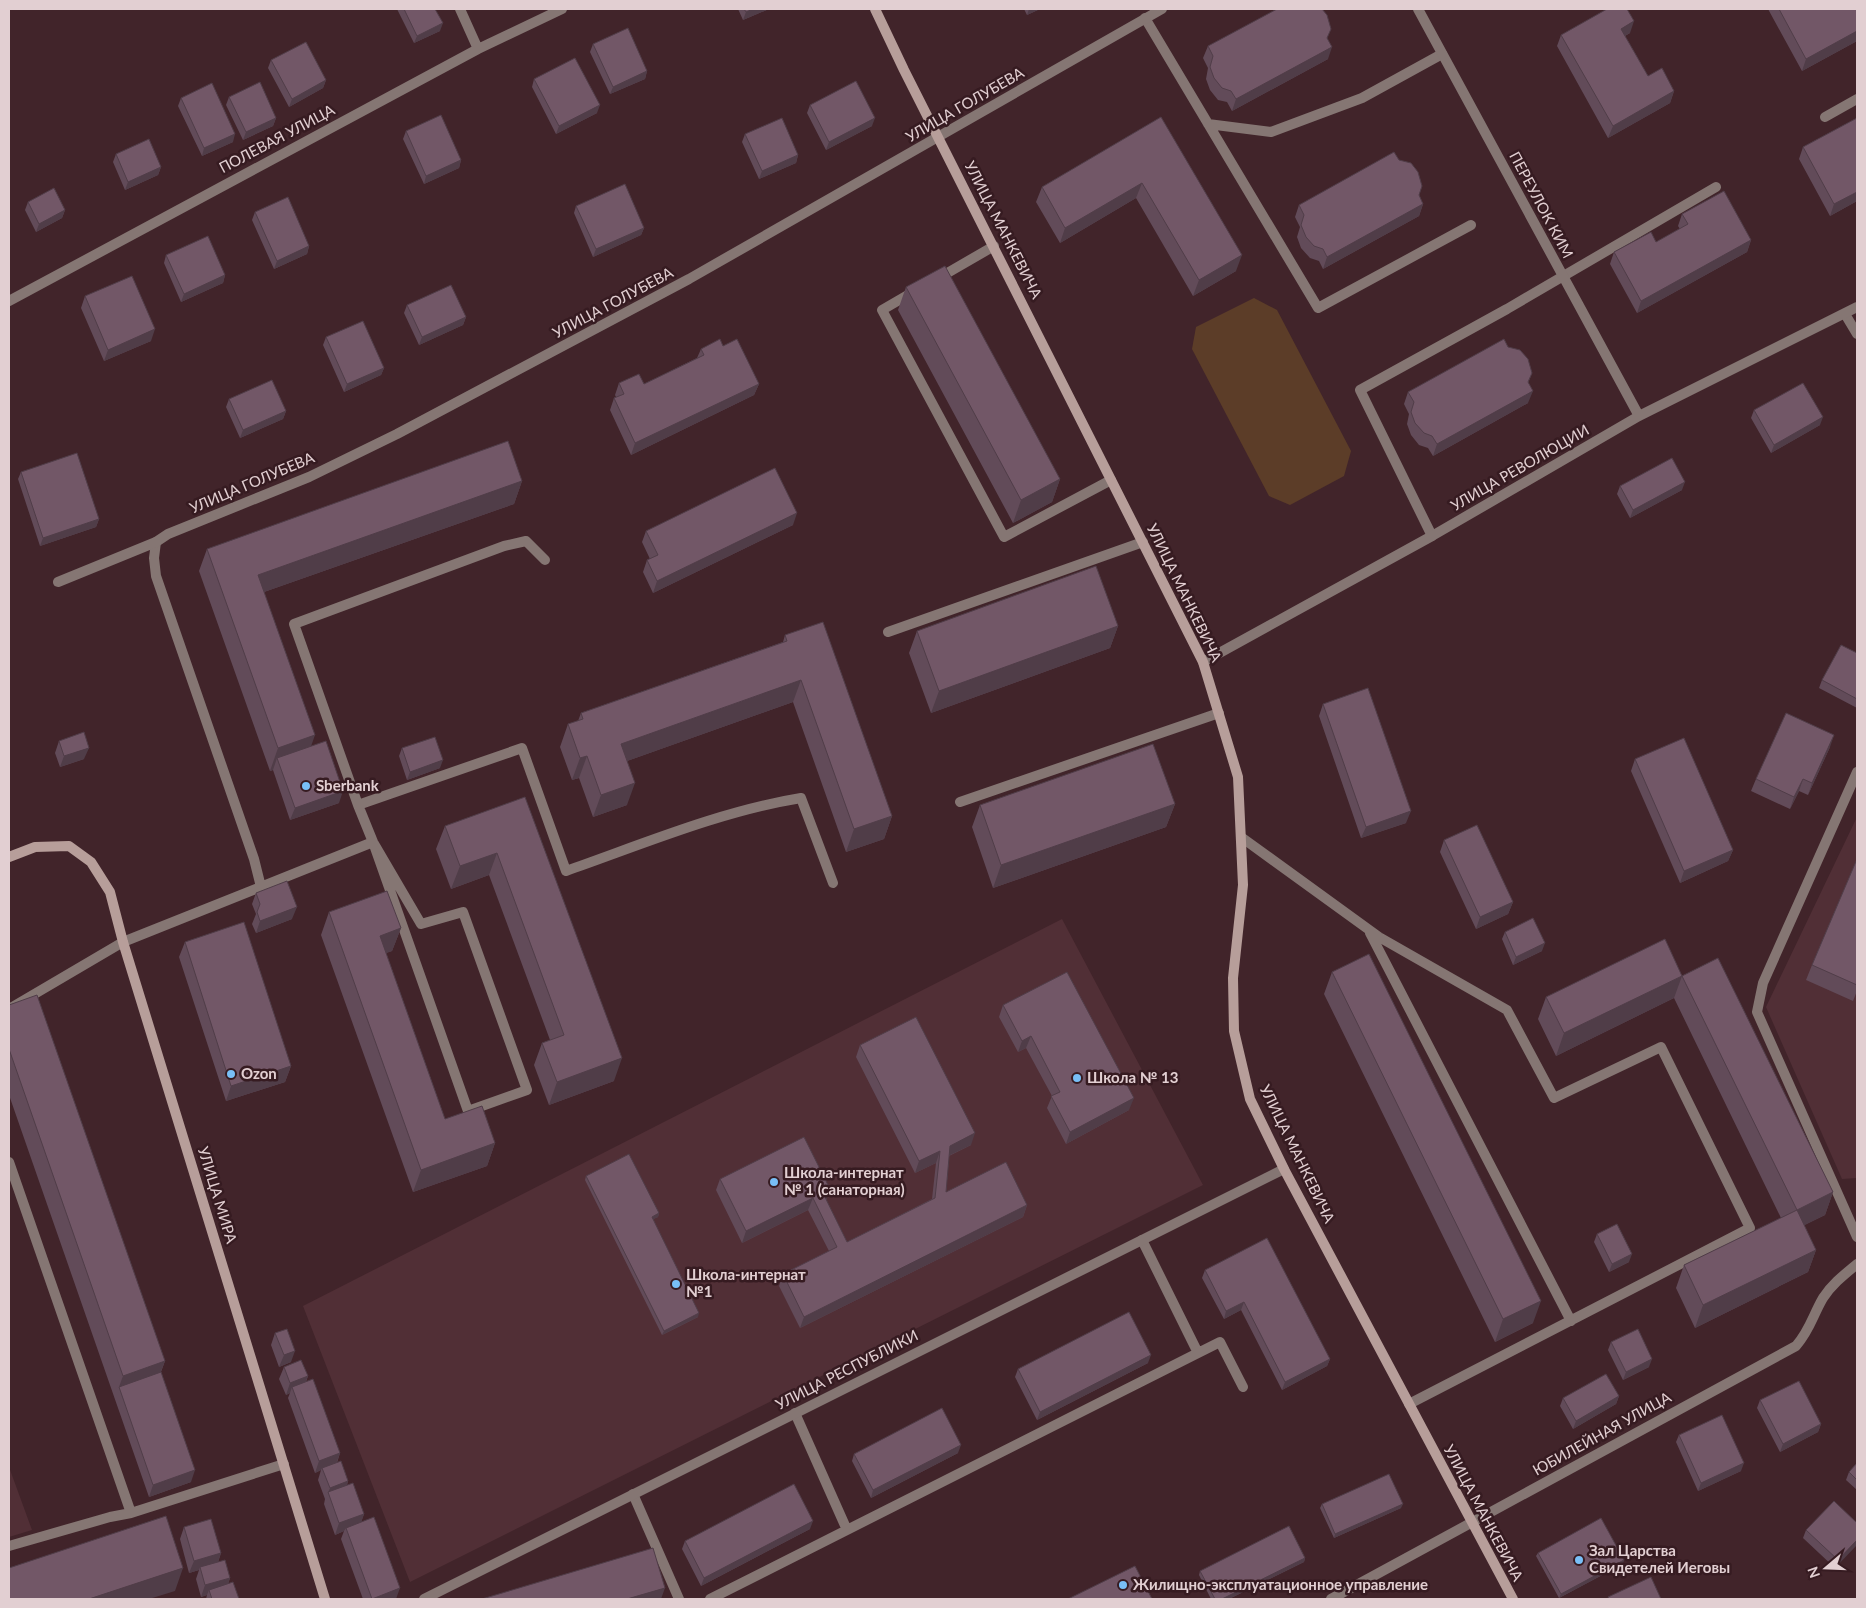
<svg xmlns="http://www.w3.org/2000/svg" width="1866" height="1608" font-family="Lato,sans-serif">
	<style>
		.built { fill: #512f36 }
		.green { fill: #5c3d28 }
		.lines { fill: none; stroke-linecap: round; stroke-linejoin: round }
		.lane { stroke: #857673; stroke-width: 10 }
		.street { stroke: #857673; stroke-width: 10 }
		.secondary { stroke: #b79e9a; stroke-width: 10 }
		.wall { fill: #624b59 }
		.shaded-wall { fill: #503d48 }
		.building { fill: #725767; stroke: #503d48 }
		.poi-dot { fill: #78bff7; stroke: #361b21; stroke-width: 2 }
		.labels { text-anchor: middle; stroke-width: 5; stroke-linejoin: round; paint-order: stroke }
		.street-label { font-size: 15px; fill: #e2cfd2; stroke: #361b21 }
		.poi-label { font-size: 15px; font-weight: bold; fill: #e2cfd2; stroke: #361b21; text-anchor: start }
	</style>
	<rect width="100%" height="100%" fill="#41242a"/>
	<!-- built -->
	<path class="built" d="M1857 817V1178L1842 1179 1766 1007Z
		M1062 919 1203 1185 410 1582 303 1306Z
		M9 1467 32 1530 9 1537Z"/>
	<!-- green -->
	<path class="green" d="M1254 298 1277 310 1351 451 1344 476 1290 505 1269 496 1192 349 1196 327Z"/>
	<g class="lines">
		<!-- lane -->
		<path class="lane" d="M1145 18 1318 308 1471 225
			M1825 117 1857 99
			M1208 124 1271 132 1362 98 1442 54
			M937 279 994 246
			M913 292 882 310 1004 537 1111 480
			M1845 314 1857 334
			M1432 536 1360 390 1507 309 1716 187
			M156 542 154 558 156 576 254 859 261 887
			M888 632 1143 542
			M1857 772 1763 983 1757 1012 1857 1237
			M960 802 1219 713
			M358 805 522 748 566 871C643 844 721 811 801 798L833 883
			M1241 837 1379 937 1507 1010 1554 1098 1661 1047 1750 1228 1409 1404
			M1370 933 1571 1321
			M9 1009 123 942 373 842 468 1111 527 1090 463 912 421 924 373 842 358 805 294 624 504 546 526 541 545 560
			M9 1162 131 1513
			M1142 1240 1198 1353 1220 1342 1243 1387
			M795 1413 847 1530
			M633 1494 679 1599
			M9 1546 110 1517 131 1513 284 1464
			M710 1599 1198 1353"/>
		<!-- street -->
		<path class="street" d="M460 9 478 49
			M1418 9 1639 416
			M9 301 478 49 562 9
			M58 582 156 542 168 534 309 477 397 434 689 279 1162 9
			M1203 662 1432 536 1639 416 1857 307
			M424 1599 1284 1169
			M1331 1599 1796 1346C1810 1330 1813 1315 1823 1298 1832 1284 1845 1274 1857 1264"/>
		<!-- secondary -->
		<path class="secondary" d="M875 9 904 70 1203 662 1238 777 1243 885 1233 978 1234 1031 1250 1099 1284 1169 1513 1599
			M9 857 35 847 69 846 91 862 110 892 123 942 325 1599"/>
	</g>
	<!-- wall -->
	<path class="wall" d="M397 9H435L440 31 414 43Z
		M738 9H769L743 20Z
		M1024 9H1040L1027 15Z
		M1768 9H1857V41L1802 71Z
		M1630 33 1625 36 1648 76 1674 91 1670 103 1608 138 1557 46 1561 35Z
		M1328 39V59L1232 111 1227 102 1218 100 1210 90 1206 79 1208 68 1203 58 1208 46Z
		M593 44 647 71 645 79 610 94 590 52Z
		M271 60 326 80 323 88 289 107 268 68Z
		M534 79 597 113 556 134 532 87Z
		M229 97 276 118 273 126 243 140 226 105Z
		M181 98 233 142 202 156 178 106Z
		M810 105 872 126 826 150 807 113Z
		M1161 117 1236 271 1193 296 1136 198 1060 243 1036 202 1042 187Z
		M1857 118V201L1830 216 1799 159 1803 147Z
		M406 131 461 160 459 168 424 184 403 139Z
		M745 134 798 155 796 163 759 179 742 142Z
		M116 154 161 167 158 175 125 190 113 162Z
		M1419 195 1423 204 1419 216 1323 269 1319 261 1310 258 1301 248 1297 237 1300 227 1295 217 1299 205Z
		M28 202 65 210 62 218 36 232 25 210Z
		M576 206 644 228 641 235 593 257 574 213Z
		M255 212 309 246 307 254 274 269 252 220Z
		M1682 214 1751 240 1747 252 1637 313 1610 264 1614 252 1656 242 1680 229 1678 226Z
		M166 255 225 275 223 283 181 302 164 263Z
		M906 287 1060 479 1052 502 1013 523 898 310Z
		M85 296 151 341 104 361 81 308Z
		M407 305 466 317 463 325 419 345 404 313Z
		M326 337 384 368 381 375 344 392 323 345Z
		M723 346 759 384 754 395 631 455 610 410 614 398 616 397 615 395 619 383 644 384 697 358 701 349Z
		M1508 347 1532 373 1528 383V403L1433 456 1428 448 1419 445 1411 435 1407 424 1409 414 1404 404 1408 392Z
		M229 399 286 411 283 419 240 438 226 407Z
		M1754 410 1820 425 1771 453 1751 418Z
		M21 472 99 519 96 527 40 546 18 479Z
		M522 481 514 504 264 592 311 746 339 803 290 820 273 770 270 771 199 571 207 549Z
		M1620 486 1682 490 1630 518 1617 494Z
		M793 525 653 593 643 572 647 560 650 559 642 542 646 531Z
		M1118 626 1110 648 931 713 909 653 917 631Z
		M785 635 892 816 884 839 846 852 793 702 627 761V805L593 817 579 778 572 780 560 747 568 724 578 721 581 713 783 642Z
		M1857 653V708L1819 688 1822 680Z
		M1323 704 1406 823 1361 838 1319 716Z
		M59 741 84 759 60 767 55 753Z
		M1830 747 1808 795 1799 791 1790 809 1751 791 1756 779Z
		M402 748 440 768 407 780 399 756Z
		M1635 759 1733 850 1728 861 1680 883 1631 771Z
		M525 797 614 1081 549 1105 534 1065 542 1043 550 1040 489 875 451 889 436 849 445 826Z
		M1175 804 1166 827 993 888 972 827 980 805Z
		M1444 840 1513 902 1508 914 1476 929 1440 852Z
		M1857 859V991L1853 1001 1806 980 1812 965Z
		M256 893 292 919 256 933 252 924 256 914 252 904Z
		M329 912 401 928 392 951 386 953 445 1119 495 1143 487 1166 413 1192 321 935Z
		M1505 932 1542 951 1513 965 1502 939Z
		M185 942 291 1066 285 1082 226 1101 179 957Z
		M1332 972 1533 1323 1495 1342 1324 994Z
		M1682 976 1833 1192 1825 1215 1804 1225 1816 1250 1808 1272 1695 1328 1676 1288 1684 1265 1781 1218 1674 998 1556 1056 1538 1019 1546 997Z
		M9 1005 165 1361 161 1372 191 1482 149 1497 9 1095Z
		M1003 1005 1129 1110 1066 1144 1047 1108 1052 1096 1026 1048 1018 1052 999 1017Z
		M860 1045 971 1145 949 1156 946 1192 1027 1205 1023 1217 800 1328 779 1286 783 1274 829 1251 808 1210 742 1243 716 1190 720 1179 830 1189 826 1200 847 1242 932 1199 936 1163 915 1173 856 1057Z
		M586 1176 659 1213 658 1217 653 1219 698 1317 662 1335 585 1180Z
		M1597 1234 1629 1262 1609 1272 1594 1242Z
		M1205 1270 1330 1359 1327 1366 1282 1390 1241 1310 1224 1319 1202 1278Z
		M275 1333 291 1362 279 1367 271 1345Z
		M1611 1342 1649 1367 1623 1380 1608 1350Z
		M1148 1363 1037 1420 1015 1377 1018 1369Z
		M284 1367 308 1376 306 1382 340 1453 337 1463 348 1481 347 1485 364 1514 361 1522 396 1599H363L341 1539 344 1531 335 1535 324 1504 325 1499 318 1480 321 1470 315 1473 288 1398 290 1393 286 1395 279 1379Z
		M1619 1396 1616 1404 1573 1429 1560 1406 1563 1398Z
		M1760 1400 1821 1424 1818 1432 1780 1452 1757 1408Z
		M1679 1435 1741 1471 1698 1491 1676 1442Z
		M958 1453 871 1498 852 1461 854 1454Z
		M1857 1463V1490L1846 1480 1849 1472Z
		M1322 1504 1401 1508 1334 1538 1320 1508Z
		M1857 1523 1835 1568 1803 1538 1806 1530Z
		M184 1527 221 1553 218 1562 230 1578 228 1584 239 1599H206L207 1595 201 1597 196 1579 199 1570 189 1573 180 1539Z
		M810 1529 701 1586 682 1549 685 1541Z
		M1538 1553 1623 1564 1559 1598 1536 1556Z
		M1305 1558 1304 1562 1229 1599H1211L1199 1575 1200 1571Z"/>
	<!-- shaded-wall -->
	<path class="shaded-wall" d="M753 9H769L743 20 746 12Z
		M1029 9H1040L1027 15Z
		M1634 21 1630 33 1617 40 1621 29Z
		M443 23 440 31 414 43 417 36Z
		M1857 31V41L1802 71 1806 59Z
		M1332 47 1328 59 1232 111 1236 99Z
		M647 71 645 79 610 94 613 87Z
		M326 80 323 88 289 107 292 99Z
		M1674 91 1670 103 1608 138 1613 126Z
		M600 105 597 113 556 134 559 126Z
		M276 118 273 126 243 140 246 132Z
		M875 118 872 126 826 150 829 142Z
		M235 134 233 142 202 156 204 148Z
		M798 155 796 163 759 179 762 171Z
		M461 160 459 168 424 184 426 176Z
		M161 167 158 175 125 190 128 182Z
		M1142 183 1136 198 1060 243 1065 228Z
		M1857 192V201L1830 216 1834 204Z
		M1423 204 1419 216 1323 269 1327 257Z
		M65 210 62 218 36 232 39 224Z
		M644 228 641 235 593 257 596 249Z
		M1751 240 1747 252 1637 313 1641 301Z
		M309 246 307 254 274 269 277 261Z
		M1242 255 1236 271 1193 296 1199 280Z
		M225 275 223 283 181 302 184 294Z
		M466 317 463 325 419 345 422 337Z
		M155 329 151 341 104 361 108 350Z
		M384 368 381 375 344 392 347 384Z
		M759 384 754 395 631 455 635 443Z
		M1533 391 1528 403 1433 456 1437 444Z
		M286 411 283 419 240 438 243 430Z
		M1823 417 1820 425 1771 453 1774 445Z
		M1060 479 1052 502 1013 523 1021 500Z
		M522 481 514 504 250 597 258 575Z
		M1685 482 1682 490 1630 518 1633 510Z
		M797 513 793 525 653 593 657 581Z
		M99 519 96 527 40 546 43 538Z
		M1118 626 1110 648 931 713 939 691Z
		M801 680 793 702 613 766 621 744Z
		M315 735 307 758H277L273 770 270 771 278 748Z
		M1834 735 1830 747 1808 795 1812 783Z
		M89 748 84 759 60 767 64 756Z
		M587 756 579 778 572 780 580 758Z
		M443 760 440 768 407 780 410 772Z
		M1803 779 1799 791 1790 809 1794 797Z
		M635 783 627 805 593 817 601 795Z
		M343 791 339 803 290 820 295 808Z
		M1175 804 1166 827 993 888 1001 865Z
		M1411 811 1406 823 1361 838 1366 827Z
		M892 816 884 839 846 852 854 829Z
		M1733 850 1728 861 1680 883 1684 871Z
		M497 853 489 875 451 889 460 866Z
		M1513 902 1508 914 1476 929 1480 917Z
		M297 907 292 919 256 933 260 921Z
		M401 928 392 951 371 958 380 936Z
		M1545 943 1542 951 1513 965 1516 957Z
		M1682 976 1674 998 1556 1056 1564 1033Z
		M1031 1036 1026 1048 1018 1052 1022 1041Z
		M622 1058 614 1081 549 1105 557 1082Z
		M291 1066 285 1082 226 1101 231 1086Z
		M1134 1098 1129 1110 1066 1144 1070 1132Z
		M975 1133 971 1145 946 1157 950 1146Z
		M495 1143 487 1166 413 1192 421 1170Z
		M940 1151 936 1163 915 1173 919 1161Z
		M830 1189 826 1201 823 1193Z
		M1833 1192 1825 1215 1789 1233 1797 1210Z
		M813 1198 808 1210 742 1243 746 1231Z
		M1027 1205 1023 1217 800 1328 804 1317Z
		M659 1213 658 1217 650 1221 652 1217Z
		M1816 1250 1808 1272 1695 1328 1703 1305Z
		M1632 1254 1629 1262 1609 1272 1612 1264Z
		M1541 1301 1533 1323 1495 1342 1503 1319Z
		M1244 1302 1241 1310 1224 1319 1226 1311Z
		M699 1313 698 1317 662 1335 664 1331Z
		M295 1351 291 1362 279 1367 284 1355Z
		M1151 1355 1148 1363 1037 1420 1040 1412Z
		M1330 1359 1327 1366 1282 1390 1285 1382Z
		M1652 1359 1649 1367 1623 1380 1626 1372Z
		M165 1361 156 1384 119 1387 123 1376Z
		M308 1376 303 1388 292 1387 290 1393 286 1395 290 1383Z
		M1619 1396 1616 1404 1573 1429 1576 1421Z
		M1821 1424 1818 1432 1780 1452 1783 1444Z
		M961 1445 958 1453 871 1498 873 1490Z
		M340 1453 336 1464 322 1468 321 1470 315 1473 319 1461Z
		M1744 1463 1741 1471 1698 1491 1701 1483Z
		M195 1470 191 1482 149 1497 153 1485Z
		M348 1481 344 1493H328L330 1488Z
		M1403 1504 1401 1508 1334 1538 1335 1534Z
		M364 1514 360 1526 346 1528 344 1531 335 1535 339 1523Z
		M813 1521 810 1529 701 1586 704 1578Z
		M1857 1540V1545L1835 1568 1838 1560Z
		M221 1553 217 1565 200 1567 199 1570 189 1573 194 1561Z
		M1305 1558 1304 1562 1229 1599H1222Z
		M1624 1560 1623 1564 1559 1598 1561 1594Z
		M183 1568 175 1591 149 1599H89Z
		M230 1578 226 1590H209L207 1595 201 1597 205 1585Z
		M400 1588 396 1599H371H372Z
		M665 1588 661 1599H627Z"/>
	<!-- building -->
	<path class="building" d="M404 9H435L443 23 417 36Z
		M744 9H753L746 12Z
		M1277 9H1322L1327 15 1331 29 1327 38 1332 47 1236 99 1231 91 1222 88 1214 78 1210 67 1213 56 1208 46Z
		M1607 9H1627L1634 21 1621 29 1648 76 1662 68 1674 91 1613 126 1561 35Z
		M1779 9H1857V31L1806 59Z
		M628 28 647 71 613 87 593 44Z
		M306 42 326 80 292 99 271 60Z
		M575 58 600 105 559 126 534 79Z
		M856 81 875 118 829 142 810 105Z
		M260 82 276 118 246 132 229 97Z
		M212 83 235 134 204 148 181 98Z
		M441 115 461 160 426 176 406 131Z
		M1161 117 1242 255 1199 280 1142 183 1065 228 1042 187Z
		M782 118 798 155 762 171 745 134Z
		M1857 118V192L1834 204 1803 147Z
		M149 139 161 167 128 182 116 154Z
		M1394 152 1399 160 1411 163 1418 172 1422 186 1419 195 1423 204 1327 257 1323 249 1314 246 1306 237 1301 225 1304 215 1299 205Z
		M625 184 644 228 596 249 576 206Z
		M54 188 65 210 39 224 28 202Z
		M1724 191 1751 240 1641 301 1614 252 1651 232 1656 242 1688 224 1682 214Z
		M288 197 309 246 277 261 255 212Z
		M208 236 225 275 184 294 166 255Z
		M945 266 1060 479 1021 500 906 287Z
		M132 276 155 329 108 350 85 296Z
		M451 285 466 317 422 337 407 305Z
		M363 321 384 368 347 384 326 337Z
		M720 339 723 346 737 339 759 384 635 443 614 398 624 394 619 383 639 374 644 384 704 355 701 349Z
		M1504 339 1508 347 1520 350 1528 359 1532 373 1528 382 1533 391 1437 444 1432 436 1424 433 1415 423 1411 412 1414 402 1408 392Z
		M272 380 286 411 243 430 229 399Z
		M1803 383 1823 417 1774 445 1754 410Z
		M508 441 522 481 258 575 315 735 278 748 207 549Z
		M77 453 99 519 43 538 21 472Z
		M1672 458 1685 482 1633 510 1620 486Z
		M775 468 797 513 657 581 647 560 658 555 646 531Z
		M1096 566 1118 626 939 691 917 631Z
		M823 622 892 816 854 829 801 680 621 744 635 783 601 795 587 756 580 758 568 724 583 719 581 713 787 641 785 635Z
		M1841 645 1857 653V699L1822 680Z
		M1368 688 1411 811 1366 827 1323 704Z
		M1786 713 1834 735 1812 783 1803 779 1794 797 1756 779Z
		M84 732 89 748 64 756 59 741Z
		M435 737 443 760 410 772 402 748Z
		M1684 738 1733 850 1684 871 1635 759Z
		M326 741 343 791 295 808 277 758Z
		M1153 744 1175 804 1001 865 980 805Z
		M525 797 622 1058 557 1082 542 1043 564 1035 497 853 460 866 445 826Z
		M1477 825 1513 902 1480 917 1444 840Z
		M1857 859V985L1812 965Z
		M287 881 297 907 260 921 257 912 260 904 256 893Z
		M387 891 401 928 380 936 445 1119 482 1106 495 1143 421 1170 329 912Z
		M1533 918 1545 943 1516 957 1505 932Z
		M244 922 291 1066 231 1086 185 942Z
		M1665 939 1682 976 1564 1033 1546 997Z
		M1369 954 1541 1301 1503 1319 1332 972Z
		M1718 958 1833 1192 1797 1210 1682 976Z
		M1067 972 1134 1098 1070 1132 1051 1096 1060 1092 1031 1036 1022 1041 1003 1005Z
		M37 995 165 1361 123 1376 9 1049V1005Z
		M916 1017 975 1133 950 1146 946 1192 1006 1162 1027 1205 804 1317 783 1274 837 1247 813 1198 746 1231 720 1179 804 1137 830 1189 823 1193 847 1242 935 1198 940 1151 919 1161 860 1045Z
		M629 1154 659 1213 652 1217 699 1313 664 1331 586 1176Z
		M1797 1210 1816 1250 1703 1305 1684 1265Z
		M1617 1224 1632 1254 1612 1264 1597 1234Z
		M1267 1238 1330 1359 1285 1382 1244 1302 1226 1311 1205 1270Z
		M1129 1312 1151 1355 1040 1412 1018 1369Z
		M287 1329 295 1351 284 1355 275 1333Z
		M1638 1329 1652 1359 1626 1372 1611 1342Z
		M301 1360 308 1376 290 1383 284 1367Z
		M161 1372 195 1470 153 1485 119 1387Z
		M1606 1374 1619 1396 1576 1421 1563 1398Z
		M313 1379 340 1453 319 1461 292 1387Z
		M1799 1381 1821 1424 1783 1444 1760 1400Z
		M942 1408 961 1445 873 1490 854 1454Z
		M1722 1415 1744 1463 1701 1483 1679 1435Z
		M341 1461 348 1481 330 1488 322 1468Z
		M1857 1463V1480L1849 1472Z
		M1389 1474 1403 1504 1335 1534 1322 1504Z
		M353 1483 364 1514 339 1523 328 1492Z
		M794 1484 813 1521 704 1578 685 1541Z
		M1834 1501 1857 1523V1540L1838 1560 1806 1530Z
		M166 1516 183 1568 89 1599H9V1568Z
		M374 1517 400 1588 372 1599 346 1528Z
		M1601 1518 1624 1560 1561 1594 1538 1553Z
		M211 1519 221 1553 194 1561 184 1527Z
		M1289 1526 1305 1558 1222 1599H1215L1200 1571Z
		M653 1548 665 1588 627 1599H482Z
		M225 1560 230 1578 205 1585 200 1567Z
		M1135 1566 1152 1599H1068Z
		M1651 1577 1661 1599H1609L1608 1597Z
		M233 1582 239 1599H212L209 1590Z"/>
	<!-- markers -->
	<g class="poi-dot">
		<circle cx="306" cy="786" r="5"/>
		<circle cx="231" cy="1074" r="5"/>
		<circle cx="1077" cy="1078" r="5"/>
		<circle cx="774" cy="1182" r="5"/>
		<circle cx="676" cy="1284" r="5"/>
		<circle cx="1579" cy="1560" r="5"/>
		<circle cx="1123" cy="1585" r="5"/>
	</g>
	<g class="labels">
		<!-- street labels -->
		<g class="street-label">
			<text transform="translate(965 105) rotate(-30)" y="5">УЛИЦА ГОЛУБЕВА</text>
			<text transform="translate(277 139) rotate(-28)" y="5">ПОЛЕВАЯ УЛИЦА</text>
			<text transform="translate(1541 205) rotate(62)" y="5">ПЕРЕУЛОК КИМ</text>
			<text transform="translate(1003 230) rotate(63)" y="5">УЛИЦА МАНКЕВИЧА</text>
			<text transform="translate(613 303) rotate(-28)" y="5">УЛИЦА ГОЛУБЕВА</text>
			<text transform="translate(1520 468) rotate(-30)" y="5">УЛИЦА РЕВОЛЮЦИИ</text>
			<text transform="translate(252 483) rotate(-23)" y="5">УЛИЦА ГОЛУБЕВА</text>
			<text transform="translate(1184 593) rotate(64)" y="5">УЛИЦА МАНКЕВИЧА</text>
			<text transform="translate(1297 1154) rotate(64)" y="5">УЛИЦА МАНКЕВИЧА</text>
			<text transform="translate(217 1195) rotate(73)" y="5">УЛИЦА МИРА</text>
			<text transform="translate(847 1370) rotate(-27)" y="5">УЛИЦА РЕСПУБЛИКИ</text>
			<text transform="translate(1602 1434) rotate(-29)" y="5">ЮБИЛЕЙНАЯ УЛИЦА</text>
			<text transform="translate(1483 1513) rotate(62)" y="5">УЛИЦА МАНКЕВИЧА</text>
		</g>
		<!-- poi labels -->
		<g class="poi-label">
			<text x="316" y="791">Sberbank</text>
			<text x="241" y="1079">Ozon</text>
			<text x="1087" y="1083">Школа № 13</text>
			<text x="784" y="1178">Школа-интернат<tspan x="784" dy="17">№ 1 (санаторная)</tspan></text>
			<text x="686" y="1280">Школа-интернат<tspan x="686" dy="17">№1</tspan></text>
			<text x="1589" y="1556">Зал Царства<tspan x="1589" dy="17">Свидетелей Иеговы</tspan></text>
			<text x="1133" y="1590">Жилищно-эксплуатационное управление</text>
		</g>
	</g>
	<!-- border -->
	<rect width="1866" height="1608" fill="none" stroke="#e2cfd2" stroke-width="20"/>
	<!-- north arrow -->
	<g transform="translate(1826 1568) rotate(251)" stroke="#361b21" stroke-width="4" paint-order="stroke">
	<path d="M0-4L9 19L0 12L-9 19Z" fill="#e2cfd2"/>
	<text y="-8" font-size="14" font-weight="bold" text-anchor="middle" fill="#e2cfd2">N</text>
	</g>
</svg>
